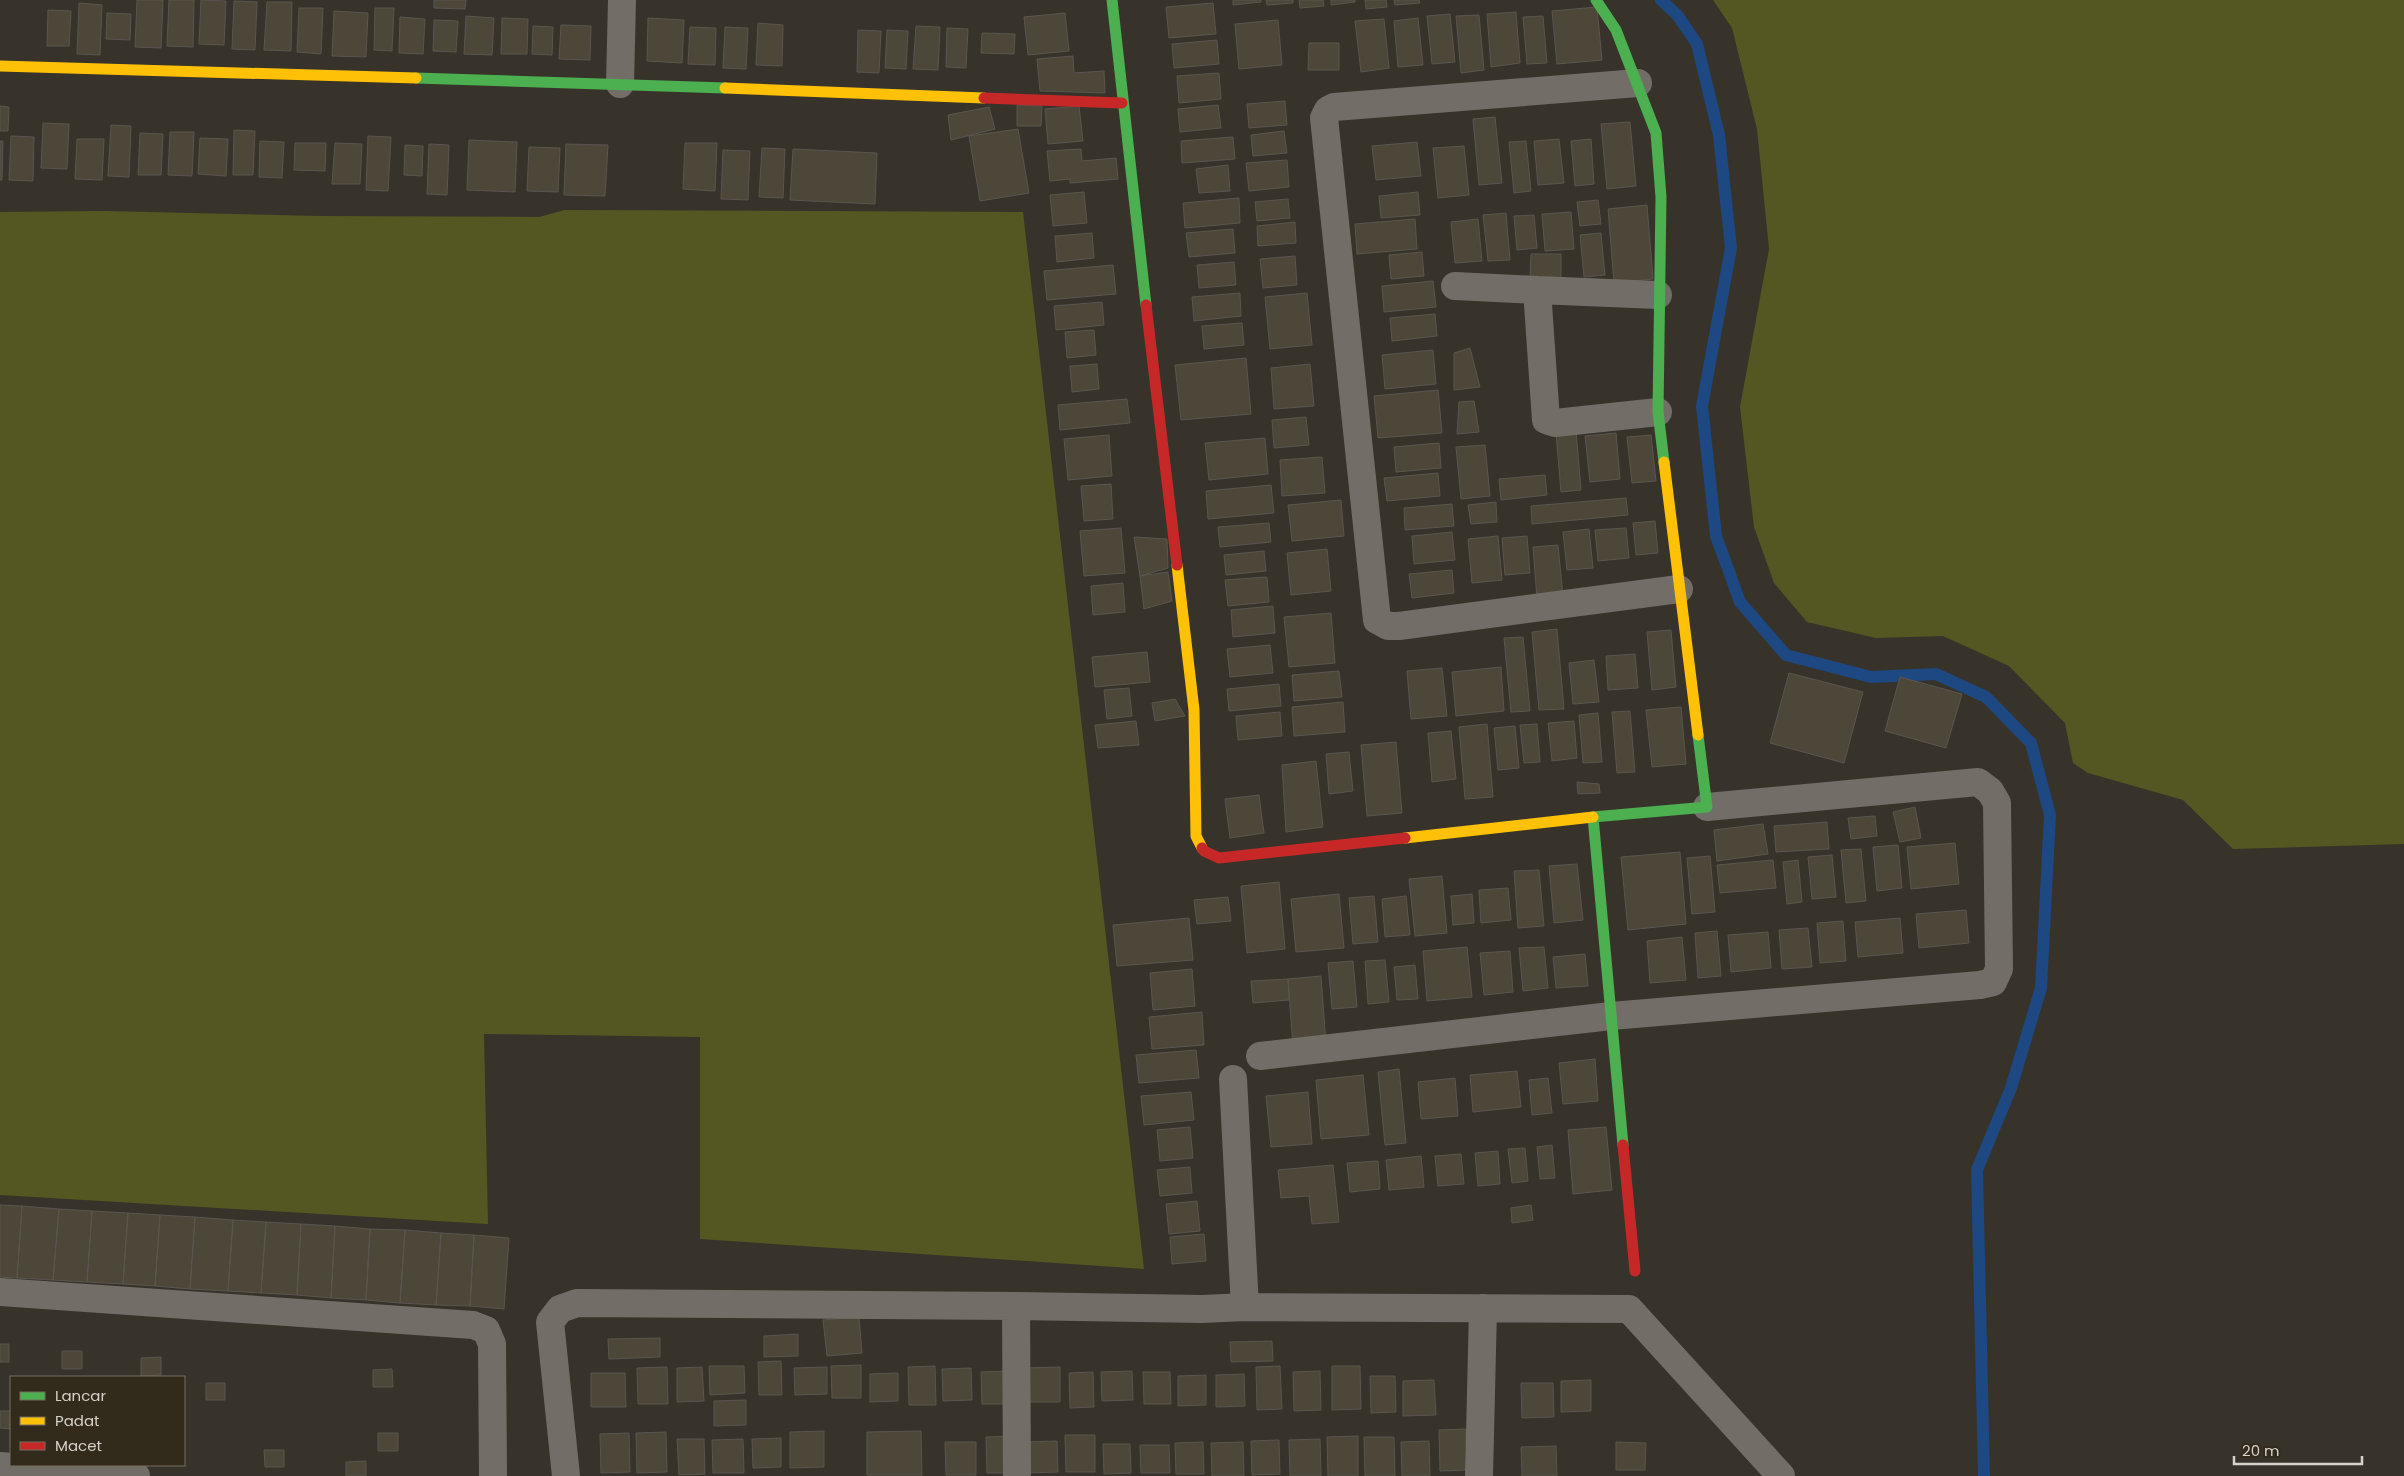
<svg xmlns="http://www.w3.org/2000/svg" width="2404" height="1476" font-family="Poppins,sans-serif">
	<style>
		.green { fill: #545721 }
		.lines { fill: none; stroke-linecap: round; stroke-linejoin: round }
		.stream { stroke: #1e4881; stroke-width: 12 }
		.building { fill: #4d473a; stroke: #59564f }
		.street { stroke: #726e67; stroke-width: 28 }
		.fast { stroke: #4caf50; stroke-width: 11 }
		.slow { stroke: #ffc107; stroke-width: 11 }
		.jam { stroke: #c62828; stroke-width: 11 }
	</style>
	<rect width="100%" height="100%" fill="#37332b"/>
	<!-- green -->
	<path class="green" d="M1713 0H2404V844L2233 849 2183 800 2088 773 2073 763 2065 723 2009 666 1943 636 1876 638 1807 622 1774 583 1754 527 1740 407 1769 249 1757 129 1732 28Z
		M565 210 1023 212 1144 1269 700 1239V1037L484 1034 488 1224 0 1195V212L104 211 320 216 539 217Z"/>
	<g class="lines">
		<!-- stream -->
		<path class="stream" d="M1661 0 1678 16 1697 44 1719 135 1731 248 1702 406 1716 536 1740 602 1786 655 1871 677 1936 674 1986 697 2031 743 2050 815 2041 988 2011 1088 1977 1170 1984 1476"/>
	</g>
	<!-- building -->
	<path class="building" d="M137 0H163L161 48 135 47Z
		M169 0H194L193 47 167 46Z
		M201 0 226 1 224 45 199 44Z
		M434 0H466L465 9 434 8Z
		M1233 0H1261V2L1233 5Z
		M1266 0H1293V3L1267 5Z
		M1299 0H1323L1324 6 1300 8Z
		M1331 0H1355V2L1331 5Z
		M1365 0H1386L1387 7 1366 9Z
		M1394 0H1419L1420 3 1395 5Z
		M234 1 257 2 255 50 232 49Z
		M267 2H292L291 51 264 50Z
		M79 3 102 5 100 55 77 54Z
		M1213 3 1216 34 1169 38 1166 7Z
		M1597 7 1602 60 1557 64 1552 11Z
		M299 8H323L321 54 297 52Z
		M375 8H394L392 51 374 50Z
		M48 10 71 11 69 46H47Z
		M334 11 368 13 366 57 332 56Z
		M1516 12 1520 63 1491 67 1487 14Z
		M107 13 131 14 130 40 106 39Z
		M1065 13 1069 51 1028 55 1024 17Z
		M1450 14 1455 62 1432 64 1427 16Z
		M1479 15 1484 70 1461 73 1456 16Z
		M466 16 494 18 492 55 464 54Z
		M1543 16 1547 63 1527 64 1523 17Z
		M400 17 425 19 423 54 399 53Z
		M502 18 528 19 527 54H501Z
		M648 18 684 20 682 63 647 61Z
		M1418 18 1423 65 1398 67 1394 21Z
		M1384 19 1389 68 1361 72 1355 21Z
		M434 20 458 21 456 52 433 51Z
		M1278 20 1282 65 1239 69 1235 24Z
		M758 23 783 25 782 66 756 65Z
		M561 25 591 26 590 60 559 59Z
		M533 26 553 27 552 55 532 54Z
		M916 26 940 27 938 70 913 69Z
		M690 27 716 28 715 65 688 64Z
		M725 27 748 28 746 69 723 68Z
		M947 28 968 29 966 68 946 67Z
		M858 30 881 31 879 73 857 72Z
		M887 30 908 31 906 69 885 68Z
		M982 33 1015 34 1014 54 981 53Z
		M1217 40 1219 64 1174 68 1172 44Z
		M1309 43H1339V70H1308Z
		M1073 56 1074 73 1104 71 1105 93 1040 91 1037 59Z
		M1219 73 1221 99 1179 103 1177 76Z
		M1285 101 1287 125 1249 128 1247 104Z
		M1017 105 1042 106 1041 126H1017Z
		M1218 105 1221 128 1180 132 1178 109Z
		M0 106 9 107 8 131H0Z
		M1079 106 1083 141 1048 144 1045 109Z
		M989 107 995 129 951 140 948 115Z
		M1495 117 1502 183 1479 185 1473 119Z
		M1630 122 1636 186 1607 189 1601 124Z
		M43 123 69 124 67 169 41 168Z
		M111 125 131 126 129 177 108 176Z
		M1018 129 1029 193 980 201 969 136Z
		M234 130 255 131 253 175H233Z
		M1284 131 1287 153 1253 156 1251 135Z
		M170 132H194L192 176 168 175Z
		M140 133 163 134 161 175H138Z
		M11 136 34 137 33 181 9 180Z
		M368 136 391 137 388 191 366 190Z
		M1233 137 1235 159 1182 163 1181 141Z
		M200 138 228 139 226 176 198 174Z
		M77 139H104L102 180 75 179Z
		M1559 139 1564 183 1538 185 1534 141Z
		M1591 139 1594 184 1575 186 1571 141Z
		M469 140 517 142 515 192 467 190Z
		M0 141H3L2 180H0Z
		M260 141 284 142 282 178 259 177Z
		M1526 141 1531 191 1514 193 1509 142Z
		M1417 142 1421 176 1376 180 1372 146Z
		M295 143H326L325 171 294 170Z
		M335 143 362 144 360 184H332Z
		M685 143H717L715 191 683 189Z
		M429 144 449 145 447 195 427 194Z
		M566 144 608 145 605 196 564 195Z
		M405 145 423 146 422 176 404 175Z
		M1464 146 1469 195 1438 198 1433 148Z
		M529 147 560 148 558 192 527 191Z
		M762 148 785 149 783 198 759 197Z
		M793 149 877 153 875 204 790 200Z
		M1081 149 1082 161 1116 158 1118 179 1070 183V179L1050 181 1047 151Z
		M723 150 750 151 748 200 721 199Z
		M1287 160 1289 187 1249 191 1246 163Z
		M1228 165 1230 191 1199 193 1196 169Z
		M1084 192 1087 223 1053 226 1050 195Z
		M1418 192 1420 215 1381 218 1379 196Z
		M1239 198 1240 223 1185 228 1183 203Z
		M1288 199 1290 218 1257 221 1255 202Z
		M1598 200 1601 224 1580 226 1577 202Z
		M1647 205 1653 279 1614 283 1608 209Z
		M1571 212 1574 249 1545 251 1542 214Z
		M1506 213 1510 260 1488 261 1483 215Z
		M1534 215 1537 248 1517 250 1514 216Z
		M1415 219 1417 249 1357 254 1355 224Z
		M1478 219 1482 261 1455 263 1451 222Z
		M1295 222 1296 243 1258 246 1257 226Z
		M1233 229 1235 253 1189 257 1186 233Z
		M1092 233 1094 258 1057 262 1055 236Z
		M1601 233 1605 275 1584 277 1580 235Z
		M1422 252 1424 276 1391 279 1389 255Z
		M1531 254H1561V281L1530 280Z
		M1295 256 1297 285 1263 288 1260 259Z
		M1234 262 1236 285 1199 288 1197 265Z
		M1113 265 1116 294 1047 300 1044 271Z
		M1433 281 1436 307 1384 312 1382 286Z
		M1240 293 1241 316 1194 321 1192 297Z
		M1307 293 1312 345 1270 349 1265 297Z
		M1102 302 1104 325 1056 330 1054 306Z
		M1435 314 1437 336 1392 341 1390 318Z
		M1242 323 1244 345 1204 349 1202 326Z
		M1094 330 1096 355 1067 358 1065 332Z
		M1470 348 1480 387 1454 390V353Z
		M1433 350 1436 384 1385 389 1382 355Z
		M1246 358 1251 414 1181 420 1175 365Z
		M1097 364 1099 389 1072 392 1070 366Z
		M1310 364 1314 406 1274 409 1271 368Z
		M1438 390 1442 433 1378 438 1374 396Z
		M1127 399 1130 423 1060 430 1058 405Z
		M1474 401 1479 432 1457 434 1459 402Z
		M1306 417 1309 445 1274 448 1272 420Z
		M1576 431 1581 490 1561 492 1556 433Z
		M1616 433 1620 479 1590 482 1585 436Z
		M1109 435 1112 476 1068 480 1064 439Z
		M1651 435 1656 481 1632 483 1627 437Z
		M1265 438 1268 474 1209 480 1205 443Z
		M1439 443 1441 468 1396 472 1394 447Z
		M1485 445 1490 496 1461 499 1456 447Z
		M1322 457 1325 493 1282 496 1280 460Z
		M1438 473 1440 496 1387 501 1384 478Z
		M1545 475 1547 495 1501 500 1499 479Z
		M1111 484 1113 519 1084 521 1081 486Z
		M1271 485 1274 513 1208 519 1206 491Z
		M1626 498 1628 515 1532 524 1531 506Z
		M1341 500 1344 536 1292 541 1288 505Z
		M1496 502 1497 522 1471 524 1468 505Z
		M1452 504 1454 526 1405 530 1404 508Z
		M1655 521 1658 553 1636 555 1633 523Z
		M1269 523 1271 542 1220 547 1218 527Z
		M1121 528 1125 573 1084 576 1080 531Z
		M1626 528 1629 558 1598 561 1595 530Z
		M1589 529 1593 568 1567 570 1563 532Z
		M1452 532 1455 560 1414 564 1412 536Z
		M1498 536 1502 580 1472 583 1468 539Z
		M1527 536 1530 573 1505 575 1502 538Z
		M1134 537 1167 539 1168 568 1140 576Z
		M1558 545 1563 596 1537 599 1533 547Z
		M1327 549 1331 591 1291 595 1287 553Z
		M1264 551 1266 571 1226 575 1224 555Z
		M1452 570 1454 593 1412 598 1409 574Z
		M1168 572 1172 601 1144 609 1140 576Z
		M1267 577 1269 602 1228 606 1225 580Z
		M1123 583 1125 612 1093 615 1091 586Z
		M1273 606 1275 633 1233 637 1231 610Z
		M1331 613 1335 663 1289 667 1284 617Z
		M1557 629 1564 709 1539 710 1532 632Z
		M1671 630 1676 687 1652 690 1647 632Z
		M1523 637 1530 711 1511 712 1504 638Z
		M1270 645 1273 673 1230 677 1227 649Z
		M1147 652 1150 682 1095 687 1092 657Z
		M1635 654 1638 688 1608 690 1606 656Z
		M1594 660 1599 702 1573 704 1569 663Z
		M1501 667 1504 711 1456 716 1452 672Z
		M1442 668 1447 716 1411 719 1407 671Z
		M1339 671 1342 697 1294 701 1292 675Z
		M1789 673 1863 692 1844 763 1770 743Z
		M1900 677 1962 694 1946 748 1885 731Z
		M1279 684 1281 706 1229 711 1227 689Z
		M1129 688 1132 716 1107 719 1104 690Z
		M1175 699 1185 716 1155 721 1152 703Z
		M1343 702 1345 732 1294 736 1292 707Z
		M1681 707 1686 764 1652 767 1646 710Z
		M1630 711 1635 772 1617 773 1612 712Z
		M1280 712 1282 736 1238 740 1236 716Z
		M1598 713 1602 762 1583 763 1579 715Z
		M1136 721 1139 745 1098 748 1095 725Z
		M1574 721 1577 758 1552 761 1548 723Z
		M1487 724 1493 797 1465 799 1459 727Z
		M1537 724 1540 762 1524 763 1520 725Z
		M1515 726 1519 768 1498 770 1494 728Z
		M1451 731 1456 779 1432 782 1428 733Z
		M1396 742 1402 813 1367 816 1361 745Z
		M1349 752 1353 791 1329 794 1326 754Z
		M1316 761 1323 827 1286 832 1282 765Z
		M1577 782 1599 784 1600 793 1578 794Z
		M1259 795 1264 833 1230 838 1225 799Z
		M1915 807 1921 838 1900 842 1893 812Z
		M1875 816 1877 836 1851 839 1848 818Z
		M1827 822 1829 849 1776 852 1774 826Z
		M1763 824 1768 854 1717 861 1714 830Z
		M1955 843 1959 884 1911 889 1907 847Z
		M1898 845 1902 888 1877 891 1873 847Z
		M1861 849 1866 901 1846 903 1841 850Z
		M1680 852 1686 924 1628 930 1621 857Z
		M1832 855 1836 897 1812 899 1808 857Z
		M1710 856 1715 912 1692 914 1687 858Z
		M1773 860 1776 888 1720 893 1717 865Z
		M1798 860 1802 902 1787 904 1783 862Z
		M1577 864 1583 920 1554 923 1549 866Z
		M1539 870 1544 926 1518 928 1514 871Z
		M1442 876 1447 933 1415 936 1409 879Z
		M1279 882 1285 949 1247 953 1241 886Z
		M1508 888 1511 920 1481 923 1479 890Z
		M1339 894 1344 948 1296 952 1291 899Z
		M1472 894 1474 923 1453 925 1451 896Z
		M1374 896 1378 942 1353 944 1349 898Z
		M1406 896 1410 935 1385 937 1382 899Z
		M1228 897 1231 921 1197 924 1194 900Z
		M1966 910 1969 943 1919 948 1916 914Z
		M1189 918 1193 960 1117 966 1113 925Z
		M1900 918 1903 953 1858 957 1855 922Z
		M1843 921 1846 961 1820 963 1817 923Z
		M1808 928 1812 967 1782 969 1779 930Z
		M1717 931 1721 976 1698 978 1695 933Z
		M1768 932 1771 968 1731 972 1728 935Z
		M1682 937 1686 980 1650 983 1647 941Z
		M1467 947 1472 997 1427 1001 1423 951Z
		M1544 947 1548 988 1523 991 1519 948Z
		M1510 951 1513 992 1484 995 1480 953Z
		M1585 954 1588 986 1556 988 1553 957Z
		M1385 960 1389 1002 1368 1004 1365 961Z
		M1353 961 1357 1007 1332 1009 1328 963Z
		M1415 965 1418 999 1397 1000 1394 967Z
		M1192 969 1195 1006 1153 1010 1150 973Z
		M1321 976 1326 1044 1293 1047 1288 979Z
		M1288 979 1289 1000 1253 1003 1251 981Z
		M1202 1012 1204 1045 1152 1049 1149 1017Z
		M1196 1050 1199 1078 1139 1083 1136 1055Z
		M1595 1059 1598 1101 1563 1104 1559 1063Z
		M1399 1069 1406 1143 1385 1145 1378 1072Z
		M1517 1071 1521 1107 1473 1112 1470 1075Z
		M1363 1075 1369 1135 1321 1139 1316 1080Z
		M1455 1078 1458 1116 1421 1119 1418 1082Z
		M1548 1078 1552 1113 1532 1115 1529 1080Z
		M1191 1092 1194 1120 1144 1125 1141 1096Z
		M1308 1092 1312 1144 1271 1147 1266 1096Z
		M1190 1127 1193 1158 1160 1161 1157 1130Z
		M1606 1127 1612 1190 1573 1194 1568 1130Z
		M1552 1145 1555 1178 1540 1179 1537 1147Z
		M1525 1148 1528 1181 1512 1183 1508 1149Z
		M1498 1151 1500 1184 1478 1186 1475 1153Z
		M1461 1154 1464 1184 1438 1186 1435 1156Z
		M1421 1156 1424 1187 1389 1190 1386 1160Z
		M1378 1161 1380 1189 1350 1192 1347 1163Z
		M1333 1165 1339 1222 1312 1224 1309 1196 1281 1198 1278 1170Z
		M1190 1167 1192 1193 1160 1196 1157 1170Z
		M1197 1201 1200 1231 1169 1234 1166 1204Z
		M0 1205 22 1206 17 1278 0 1277Z
		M1531 1205 1533 1220 1512 1223 1511 1208Z
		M22 1206 59 1209 53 1280 17 1278Z
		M59 1209 92 1211 87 1282 53 1280Z
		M92 1211 128 1213 123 1284 87 1282Z
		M128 1213 160 1215 155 1286 123 1284Z
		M160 1215 195 1217 190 1289 155 1286Z
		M195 1217 233 1220 228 1291 190 1289Z
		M233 1220 266 1222 261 1293 228 1291Z
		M266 1222 301 1224 297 1295 261 1293Z
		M301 1224 335 1226 331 1298 297 1295Z
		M335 1226 370 1229 366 1300 331 1298Z
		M370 1229 405 1230 400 1303 366 1300Z
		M405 1230 441 1233 436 1305 400 1303Z
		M441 1233 474 1235 470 1306 436 1305Z
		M1204 1234 1206 1261 1172 1264 1170 1237Z
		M474 1235 509 1238 504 1309 470 1306Z
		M859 1317 862 1353 827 1356 823 1320Z
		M798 1334V1356L764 1357V1336Z
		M660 1338V1357L609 1359 608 1339Z
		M1272 1341 1273 1361 1231 1362 1230 1342Z
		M0 1344H9V1362H0Z
		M62 1351H82V1369H62Z
		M161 1357V1375L141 1376V1358Z
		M781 1361 782 1395H759L758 1362Z
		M861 1365V1398H832L831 1366Z
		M709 1366H744L745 1393 710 1395Z
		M935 1366 936 1405H909L908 1367Z
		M1280 1366 1282 1409 1257 1410 1256 1367Z
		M1332 1366H1360L1361 1409 1332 1410Z
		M667 1367 668 1404H638L637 1368Z
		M702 1367 704 1401 677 1402V1368Z
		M827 1367V1394L795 1395 794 1368Z
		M1060 1367V1402H1026L1025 1368Z
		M971 1368 972 1400 943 1401 942 1369Z
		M392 1369 393 1387H373V1370Z
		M1011 1371V1404H982L981 1372Z
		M1132 1371 1133 1400 1102 1401 1101 1372Z
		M1320 1371 1321 1410 1294 1411 1293 1372Z
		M1093 1372 1094 1407 1070 1408 1069 1373Z
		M1143 1372H1170L1171 1404H1144Z
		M591 1373H625L626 1407H591Z
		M898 1373V1401L870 1402V1374Z
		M1244 1374 1245 1406 1216 1407V1375Z
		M1206 1375V1405L1178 1406V1376Z
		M1370 1376H1395L1396 1412 1371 1413Z
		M1434 1380 1436 1415 1403 1416V1381Z
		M1591 1380V1411L1561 1412V1381Z
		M206 1383H225V1400H206Z
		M1521 1383H1553L1554 1417 1522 1418Z
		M746 1400V1425L714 1426V1401Z
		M0 1411H11V1429L0 1428Z
		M1466 1429 1467 1470 1440 1471 1439 1430Z
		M824 1431V1467L790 1468V1432Z
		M921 1431 922 1475H867V1432Z
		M666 1432 667 1472 637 1473 636 1433Z
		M378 1433H398V1451H378Z
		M629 1433 630 1472 601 1473 600 1434Z
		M1065 1435H1095V1472H1066Z
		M1011 1436V1473H987L986 1437Z
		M1358 1436V1476H1328L1327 1437Z
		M1364 1437H1394L1395 1476H1365Z
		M781 1438V1467L753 1468 752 1439Z
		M677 1439H704L705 1474 679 1475Z
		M743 1439 744 1473H713L712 1440Z
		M1320 1439 1321 1476H1290L1289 1440Z
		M1279 1440 1280 1474 1252 1475 1251 1441Z
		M1057 1441 1058 1472 1025 1473 1024 1442Z
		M1429 1441 1430 1476H1402L1401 1442Z
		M945 1442H976V1475H946Z
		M1203 1442 1204 1474H1176L1175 1443Z
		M1243 1442 1244 1476H1212L1211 1443Z
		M1616 1442 1646 1443 1645 1470H1616Z
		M1103 1444H1130L1131 1473 1104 1474Z
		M1140 1445H1169L1170 1473H1141Z
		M1556 1446 1557 1476H1522L1521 1447Z
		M264 1450H284V1467H265Z
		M366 1461V1476H346V1462Z"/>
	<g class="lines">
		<!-- street -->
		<path class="street" d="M1638 83 1334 107 1328 110 1324 118 1377 620 1388 626H1399L1679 589
			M620 84 622 0
			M1455 286 1537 290
			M1658 412 1555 423 1546 420 1537 290 1658 295
			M1260 1056 1611 1016 1980 985 1993 982 1999 969 1997 803 1990 791 1978 782 1707 807
			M1233 1079 1245 1307 1629 1309 1781 1476
			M0 1292 473 1325 486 1330 492 1344 493 1476
			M1016 1306 1017 1476
			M0 1466 136 1476
			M566 1476 550 1322 560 1309 577 1303 1016 1306 1202 1309 1245 1307
			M1479 1476 1483 1308"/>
		<!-- fast -->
		<path class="fast" d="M1112 0 1146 305
			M1596 0 1616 30 1656 133 1661 197 1658 412 1664 462
			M416 78 725 88
			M1623 1145 1593 817 1707 807 1698 735"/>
		<!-- slow -->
		<path class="slow" d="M0 66 416 78
			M725 88 984 98
			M1664 462 1698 735
			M1177 565 1194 710 1196 836 1202 848
			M1405 838 1593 817"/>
		<!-- jam -->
		<path class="jam" d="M984 98 1122 103
			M1146 305 1177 565
			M1202 848 1204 851 1219 858 1405 838
			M1623 1145 1635 1271"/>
	</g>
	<!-- legend -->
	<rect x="10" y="1376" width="175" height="90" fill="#322b1c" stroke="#746e61"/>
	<rect x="20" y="1392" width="25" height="8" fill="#4caf50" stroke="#746e61"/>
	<text x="55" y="1401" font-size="15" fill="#d6d2c9">Lancar</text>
	<rect x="20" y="1417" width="25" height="8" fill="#ffc107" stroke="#746e61"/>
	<text x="55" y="1426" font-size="15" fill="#d6d2c9">Padat</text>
	<rect x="20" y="1442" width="25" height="8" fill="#c62828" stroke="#746e61"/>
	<text x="55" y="1451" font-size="15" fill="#d6d2c9">Macet</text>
	<!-- scale -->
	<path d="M2234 1456v8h128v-8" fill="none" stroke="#d6d2c9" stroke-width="2.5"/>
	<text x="2242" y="1456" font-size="15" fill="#d6d2c9" stroke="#322b1c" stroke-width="4" paint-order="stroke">20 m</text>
</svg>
